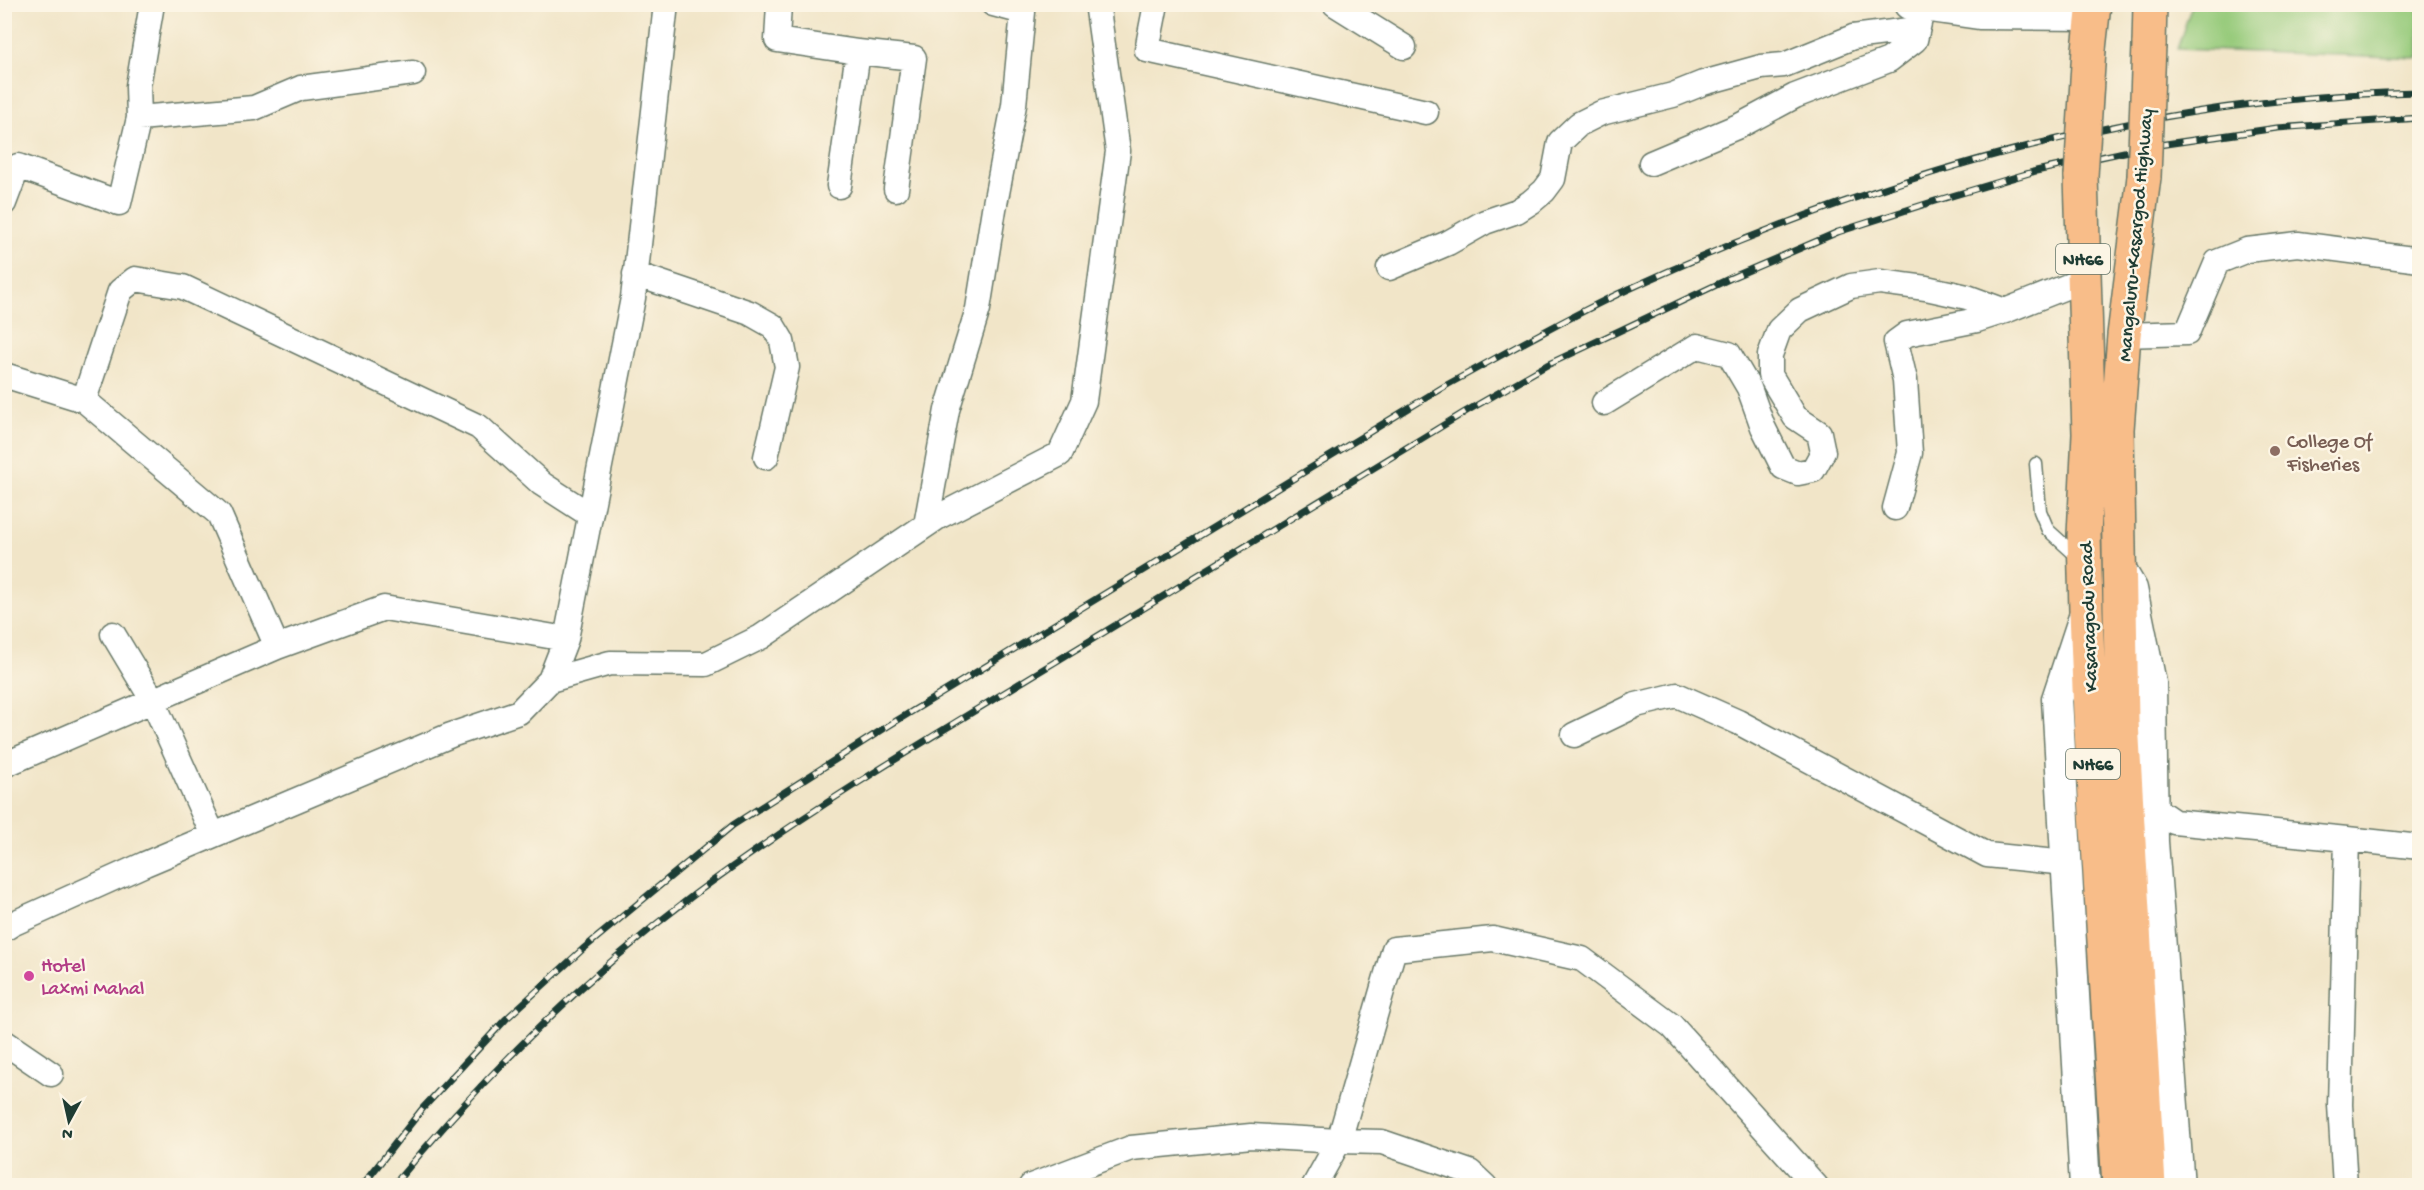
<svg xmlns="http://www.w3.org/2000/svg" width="2424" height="1190" font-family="'Gochi Hand',sans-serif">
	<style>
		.green { fill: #97cb7b; stroke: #5b8458; stroke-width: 1.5 }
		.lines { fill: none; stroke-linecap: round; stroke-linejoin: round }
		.service-casing { stroke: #687868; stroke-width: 15 }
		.minor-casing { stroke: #687868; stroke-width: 27 }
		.tertiary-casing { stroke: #687868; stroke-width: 33 }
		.trunk-casing { stroke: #687868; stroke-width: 36 }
		.service { stroke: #fff; stroke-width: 12 }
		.minor { stroke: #fff; stroke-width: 24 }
		.tertiary { stroke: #fff; stroke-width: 30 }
		.trunk { stroke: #f8bd89; stroke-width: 33 }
		.rail-casing { stroke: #1f3d34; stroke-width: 7 }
		.rail { stroke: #fcf5e5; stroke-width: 4.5; stroke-dasharray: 14; stroke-linecap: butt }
		.trunk-bridge-casing { stroke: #687868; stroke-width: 36; stroke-linecap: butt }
		.trunk-bridge { stroke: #f8bd89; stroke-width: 33 }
		.education-dot { fill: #8d6e63; stroke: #fcf5e5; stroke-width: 2 }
		.hotel-dot { fill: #d1479c; stroke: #fcf5e5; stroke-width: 2 }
		.labels { text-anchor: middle; stroke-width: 5; stroke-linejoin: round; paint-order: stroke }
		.shield { fill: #fcf5e5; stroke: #617469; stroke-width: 1.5 }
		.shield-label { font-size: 18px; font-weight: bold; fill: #1f3d34 }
		.street-label { font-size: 20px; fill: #1f3d34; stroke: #fcf5e5 }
		.education-label { font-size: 20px; fill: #785e54; stroke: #fcf5e5; text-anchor: start }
		.hotel-label { font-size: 20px; fill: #b23c85; stroke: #fcf5e5; text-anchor: start }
	</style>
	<rect width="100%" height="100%" fill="#fcf5e5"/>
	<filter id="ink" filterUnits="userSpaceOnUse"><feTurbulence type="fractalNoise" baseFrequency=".0167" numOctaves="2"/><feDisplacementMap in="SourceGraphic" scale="12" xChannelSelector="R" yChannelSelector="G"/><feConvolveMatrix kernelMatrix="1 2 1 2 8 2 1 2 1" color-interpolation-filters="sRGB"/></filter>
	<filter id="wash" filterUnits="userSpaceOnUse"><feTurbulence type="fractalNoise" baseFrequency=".008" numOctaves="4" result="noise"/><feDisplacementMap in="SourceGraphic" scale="24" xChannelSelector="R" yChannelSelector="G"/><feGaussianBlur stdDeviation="1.35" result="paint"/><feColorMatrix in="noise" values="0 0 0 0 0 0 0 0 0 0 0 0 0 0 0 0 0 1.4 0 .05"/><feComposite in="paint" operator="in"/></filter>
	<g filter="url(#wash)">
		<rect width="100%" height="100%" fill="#f1e5c8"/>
		<!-- green -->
		<path class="green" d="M2192 5H2419V58L2177 49Z"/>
	</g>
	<g filter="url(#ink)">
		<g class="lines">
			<defs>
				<path id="service" d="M2036 464 2040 511 2048 530 2080 559"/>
				<path id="minor" d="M779 4 777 40 858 52 839 186
					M1156 4 1147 50 1426 112
					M1335 4 1404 47
					M858 52 914 58 896 189
					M139 118 254 108 301 88 413 73
					M1651 163 1741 125 1795 96 1889 60 1915 40 1920 19
					M4 203 18 166 119 203 139 118 138 86 152 4
					M1389 268 1448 243 1485 222 1517 211 1531 202 1544 191 1553 179 1560 142 1579 124 1601 113 1673 95 1703 83 1761 67 1784 65 1853 37 1917 29
					M635 274 750 313 773 326 782 341 787 367 766 457
					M2124 335 2187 333 2217 262 2247 250 2298 244 2420 260
					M4 375 84 400 219 514 277 647 384 608 566 639
					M84 400 120 291 135 279 183 287 479 427 542 484 590 515
					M1604 403 1697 346 1729 354 1749 388 1763 427 1783 467 1798 473 1813 470 1823 452 1819 433 1795 417 1770 375V355L1779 330 1800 310 1851 286 1880 282 1926 288 1967 297 2005 311
					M1895 508 1910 453 1905 380 1896 342 1907 334 1977 320 2005 311 2083 280
					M926 525 947 410 978 309 994 209 1014 105 1023 12 993 4
					M113 634 152 699 213 835
					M550 680 610 663 706 664 761 637 938 517 1060 454 1084 401 1118 151 1098 10 1100 4
					M1574 735 1636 705 1677 695 1738 722 1987 855 2066 863
					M4 765 277 647
					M2152 807 2174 822 2347 839 2340 1105 2345 1186
					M2347 839 2420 847
					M4 929 12 924 145 864 451 735 519 712 550 680 566 639 633 298 666 4
					M4 1042 51 1074
					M1031 1186 1131 1148 1251 1136 1339 1141 1394 949 1493 939 1582 959 1672 1026 1816 1186
					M1314 1186 1339 1141 1382 1142 1470 1172 1485 1186"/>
				<path id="tertiary" d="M1909 4 1979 14 2093 15
					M2123 574 2132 589 2151 683 2153 842 2179 1186
					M2084 617 2057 699 2085 1186"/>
				<path id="trunk" d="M2149 45 2150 4
					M2089 49 2094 4
					M2081 176 2089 434 2084 535 2086 611 2090 713 2119 1186
					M2144 177 2124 335 2117 429 2122 722 2149 1186"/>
			</defs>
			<!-- service casing -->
			<use href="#service" class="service-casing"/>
			<!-- minor casing -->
			<use href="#minor" class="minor-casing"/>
			<!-- tertiary casing -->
			<use href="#tertiary" class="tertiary-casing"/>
			<!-- trunk casing -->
			<use href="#trunk" class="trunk-casing"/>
			<!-- service -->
			<use href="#service" class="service"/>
			<!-- minor -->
			<use href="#minor" class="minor"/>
			<!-- tertiary -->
			<use href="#tertiary" class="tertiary"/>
			<!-- trunk -->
			<use href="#trunk" class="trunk"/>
			<defs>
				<path id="rail" d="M362 1186 423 1108 506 1019 583 949 733 825 888 726 1445 386C1502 355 1559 322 1618 294 1868 178 2142 97 2420 92
					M393 1186C483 1077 583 978 695 894 809 809 933 736 1055 662 1192 579 1328 496 1465 412L1547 365 1733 277 1838 232 1935 201 2036 171 2152 146 2277 128 2420 118"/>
			</defs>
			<!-- rail casing -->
			<use href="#rail" class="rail-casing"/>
			<!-- rail -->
			<use href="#rail" class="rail"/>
			<defs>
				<path id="trunk-bridge" d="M2081 176 2089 49
					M2144 177 2149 45"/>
			</defs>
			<!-- trunk-bridge casing -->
			<use href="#trunk-bridge" class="trunk-bridge-casing"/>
			<!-- trunk-bridge -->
			<use href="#trunk-bridge" class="trunk-bridge"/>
		</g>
	</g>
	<!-- markers -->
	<circle class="education-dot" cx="2275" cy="451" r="6"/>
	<circle class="hotel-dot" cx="29" cy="976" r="6"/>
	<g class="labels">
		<!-- shield labels -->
		<g class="shield">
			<rect x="2056" y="244" width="54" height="30" rx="4.5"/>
			<rect x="2066" y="749" width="54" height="30" rx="4.5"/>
		</g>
		<g class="shield-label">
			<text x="2083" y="265">NH66</text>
			<text x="2093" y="770">NH66</text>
		</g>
		<!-- street labels -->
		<g class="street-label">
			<text transform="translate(2134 235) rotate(-85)" y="7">Mangaluru-Kasargod Highway</text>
			<text transform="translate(2087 617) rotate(-92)" y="7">Kasaragodu Road</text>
		</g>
		<!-- education labels -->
		<g class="education-label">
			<text x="2287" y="447">College Of<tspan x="2287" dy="23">Fisheries</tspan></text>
		</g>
		<!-- hotel labels -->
		<g class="hotel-label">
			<text x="41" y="971">Hotel<tspan x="41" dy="23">Laxmi Mahal</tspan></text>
		</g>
	</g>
	<!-- margin -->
	<rect width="2424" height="1190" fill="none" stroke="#fcf5e5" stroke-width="24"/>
	<!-- north arrow -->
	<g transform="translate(69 1121) rotate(188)" stroke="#fcf5e5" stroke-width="4.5" paint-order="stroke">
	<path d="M0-4.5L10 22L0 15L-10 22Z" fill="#1f3d34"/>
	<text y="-9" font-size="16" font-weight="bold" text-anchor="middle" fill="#1f3d34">N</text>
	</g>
</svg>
